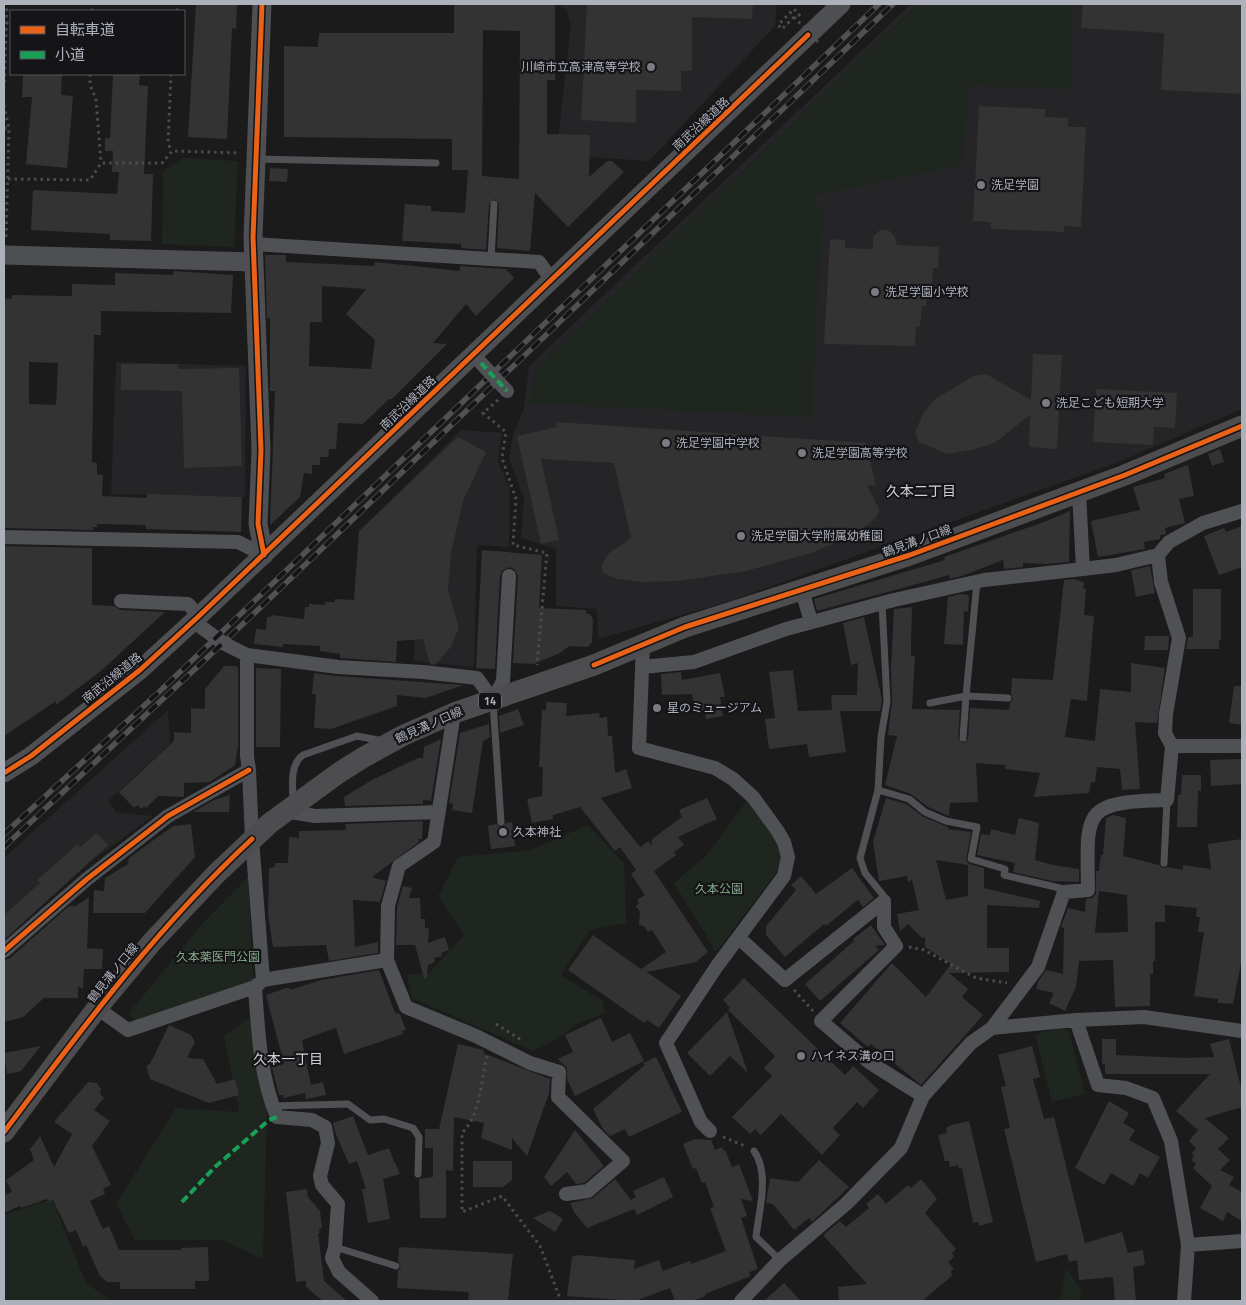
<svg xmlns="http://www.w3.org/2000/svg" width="1246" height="1305" font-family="'Titillium Web','Noto Sans JP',sans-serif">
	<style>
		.built { fill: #252528 }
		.green { fill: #1f2620 }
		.building { fill: #333334; fill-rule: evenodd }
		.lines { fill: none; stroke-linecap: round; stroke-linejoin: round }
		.path { stroke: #4b4c4f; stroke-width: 3; stroke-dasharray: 2.5 4; stroke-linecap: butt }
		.lane { stroke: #4f5155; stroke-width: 7 }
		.street { stroke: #4f5155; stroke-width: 14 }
		.secondary { stroke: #4e4f53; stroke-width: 19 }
		.primary { stroke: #4d4d50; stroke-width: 21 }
		.rail-casing { stroke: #505153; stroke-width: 5.5 }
		.rail { stroke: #151518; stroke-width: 4; stroke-dasharray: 11; stroke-linecap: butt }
		.path-bridge { stroke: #4b4c4f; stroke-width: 3; stroke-dasharray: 2.5 4; stroke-linecap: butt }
		.street-bridge { stroke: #4f5155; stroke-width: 14 }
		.quiet { stroke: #1a9f57; stroke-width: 4; stroke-dasharray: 8 4; stroke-linecap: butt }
		.cycleway-casing { stroke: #151518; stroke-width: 8 }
		.cycleway { stroke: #ea6118; stroke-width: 5 }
		.poi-dot { fill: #7a7c84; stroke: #151518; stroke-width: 2 }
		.labels { text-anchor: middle; stroke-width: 4.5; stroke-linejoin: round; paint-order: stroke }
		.shield { fill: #151518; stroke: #7f828b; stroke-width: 1 }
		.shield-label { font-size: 11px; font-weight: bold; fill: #adb1bc }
		.poi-label { font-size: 12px; fill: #adb1bc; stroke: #151518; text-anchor: start }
		.street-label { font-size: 12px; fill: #adb1bc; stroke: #151518 }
		.park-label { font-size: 12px; fill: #84a788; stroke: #151518 }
		.neighbourhood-label { font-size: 14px; fill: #ced0d8; stroke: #151518 }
	</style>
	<rect width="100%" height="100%" fill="#1b1b1c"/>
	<!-- built -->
	<path class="built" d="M555 4H777L775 26 649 161 556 155 571 26 566 9Z
		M911 4H1242V409L1116 463 730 601 598 639 597 609 556 606V549L521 538 524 499 509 458 512 438 524 408 529 366Z
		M116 362 246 366 245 497 111 494Z
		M461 430 502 433 498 462 510 488 509 547 477 545 474 667 414 661 417 507 385 506Z
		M168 710 170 744 108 801 116 812 153 816 94 859 4 939V858Z"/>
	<!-- green -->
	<path class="green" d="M917 4H1073L1071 89 969 85 962 165 816 195 815 202 823 210 811 417 529 403 535 369Z
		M183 158 238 161 234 247 162 244 163 171Z
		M748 799 783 849 782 865 716 952 674 883 706 856Z
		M588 825 624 863 626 923 590 930 561 975 603 1001 604 1014 580 1022 556 1040 533 1051 412 998 407 974 427 975 464 935 438 896 458 857 531 850Z
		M248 877 253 980 137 1023 129 1013 201 925Z
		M253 1015 267 1111 263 1259 222 1240H135L116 1204 176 1108 239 1112 224 1036Z
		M1061 1028 1069 1031 1085 1094 1052 1102 1035 1034Z
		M52 1199 86 1283 111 1301H4V1215Z
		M1066 1268 1082 1291 1079 1301H1060Z"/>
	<!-- building -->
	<path class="building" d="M196 4H237L236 29 232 28 227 139 188 137Z
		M454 4H555V80H547V134L590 135 589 177 607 161H612L624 172 568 227 535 193 530 251 497 248 499 204 495 199 489 204 486 250 461 248V244L402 241 405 204 431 206V211L465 213 468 170H452V139L284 137V46L318 47 319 33H454ZM483 30 520 31 519 179 482 176Z
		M587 4H753L752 19 692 17V71H681V91L636 90V123L581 120Z
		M1083 4H1242V94L1161 90 1164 33 1081 28Z
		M23 74H62L61 95 73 96 67 168 26 164 32 97H22Z
		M113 74H140L139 85 148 86 144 174H153L151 241 110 240V234L31 230 33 190 117 194 119 172H112L113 151H105V138H110Z
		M979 106 1045 109V117L1068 118V127H1086L1081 227 1064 226V232L1021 230 991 229V222L973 221Z
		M270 168 288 169 287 182 269 181Z
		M880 230H888L894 235 897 245 939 247 938 268H933L932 286H928L926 306H922L920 327H916L915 346 824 344 830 239 845 240V248L873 249V237Z
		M265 255H286V262L374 266 375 262 460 271V266L506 269 514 278 476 316 466 304 433 343 447 344 392 399H389L363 424 338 423 336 449H329L328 457H320V465H312V474L304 473 300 497 270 525 275 391H270V318H267ZM322 286 366 289 346 314 375 340 371 369 309 366 310 322H322Z
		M174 271 233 275 231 313 101 311V335H94L92 462 97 463V474L103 475 102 496 147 498V494L242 497 241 532 146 529V525L97 524V527H93V530L4 528V298L12 299V295L72 296V284L115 285V273L173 275ZM29 362 58 363 56 405 29 404Z
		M1033 354 1062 355 1057 449 1029 447 1030 415 996 442 976 449 947 454 919 442 915 432 924 412 934 400 973 376 986 374 1031 400Z
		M121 364H178V369L239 368 242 466 184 468 182 391 121 390Z
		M1096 389 1177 393 1175 428 1154 427 1153 445 1093 442Z
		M556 422 866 443 876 486 867 485 879 509 878 515 868 525 842 540 811 553 746 571 678 581 642 582 617 579 603 573 601 566 608 554 631 538 614 463 541 459 559 540 541 544 517 436 557 427Z
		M458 437 486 452 463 501 451 553 448 590 459 628 450 648 435 665 430 664 423 639 397 641 396 662 340 658V654L320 651V646L283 644V647L254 644 256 629 266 630 267 617H271V615L304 619 305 607H309V604L325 605V602H335V599L354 600 359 531Z
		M1220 449 1224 462 1212 466 1208 454Z
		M1188 465 1194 496 1179 499 1185 523 1165 528 1166 534 1160 535V539L1144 542 1145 549 1098 557 1091 521 1140 510 1133 487 1165 478 1164 474Z
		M1070 511 1069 562 1046 564 1023 563V567L1004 569 1003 560 962 576 949 579 950 575 817 611 814 599 945 560 944 557 1044 522Z
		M1242 526V567L1219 575 1204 536 1224 528 1226 532Z
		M4 546 92 548V605L114 606 121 610 165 612 102 670 56 705V701L4 736Z
		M482 550 542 555 539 608 586 610V614H590L593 619 592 642 588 647 569 646 560 653 534 664 513 663 518 576 514 569 509 567 502 571 500 576 495 669 476 668Z
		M1150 566 1155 593 1136 597 1131 570Z
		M1073 579 1084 582 1083 588 1086 589 1084 615 1094 616 1087 701 1071 699 1065 737 1095 741 1100 689 1131 692V663L1165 668 1157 723 1135 722 1140 789 1122 790 1120 769 1097 767 1095 783 1091 782 1089 793 1034 797 1040 773 1005 769V765L976 763 978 802 950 803 949 816 928 807 911 794 885 785 897 736 888 735 892 702 891 668 894 609 912 607 911 643V656H915L912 709 960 710 958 738 963 743 968 739 970 708 1009 710 1010 703 1013 699 1011 693 1012 678 1053 680 1064 580Z
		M1193 589H1221V640H1219V649H1186L1188 637H1193Z
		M960 594 969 595 968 612 964 611 963 645 944 644 948 597Z
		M864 617 882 700 880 711H840L846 752 809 757 807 744 769 749 765 719 775 718 769 672 793 670 798 711 832 710 831 695H857L858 663 851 665 843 623Z
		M1145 636H1169L1168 650H1144Z
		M224 666H236L238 668V746L235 765 210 782 184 783V797L158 796 146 808 144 806 141 809 138 805 134 808 119 792 174 741V732L191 733V708L205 709V689Z
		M256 668 281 669 280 747H256Z
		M681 672 682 680 720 673 725 697H720L723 716 706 719 705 710 695 712 692 694 662 695 661 674Z
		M314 673 337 676 463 685 426 698 397 695V706L331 729 314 728 316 695 312 694Z
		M1234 686H1242V725L1229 723Z
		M546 702 567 703 566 716 599 713 600 718 607 717 608 736H612L615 773 626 769 632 788 601 798 640 847 649 841 651 847 652 839 682 817 679 810 707 798 717 819 678 837 684 845 674 852 676 855 654 871 708 952 696 962 647 972 681 996 659 1028 647 1020 644 1023 568 970 593 935 641 969 666 952 652 930 648 932 644 926 639 925 640 912 636 906 639 904 637 900 645 895 631 874 636 870 620 847 615 851 580 807 553 815V819L532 823 527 799 542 796 543 767H539L542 710H546Z
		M518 709 524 725 500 733 499 716Z
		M489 724 490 737 483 741 472 813 452 810 453 804 449 803 460 733Z
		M441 739 431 801 423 800V804L345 806 344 797 372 780 418 758H423L424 747Z
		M1242 759V784L1211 786 1210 760Z
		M1182 775H1201V791H1198L1197 827H1177L1178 795H1181Z
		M230 795 229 812H193L214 800Z
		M886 798 906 804 922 816 948 827V829L971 832 966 860 969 864 984 868V888L1040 901 1039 908 987 905V948H1009V972L949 973 968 989 962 997 983 1015 921 1085 871 1044 868 1047 840 1023 892 963 926 997 951 964 925 947V937L922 938 908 924 900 931 897 914 919 910 912 880 908 882 907 876 879 881 873 842ZM936 860 968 865V896L946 900Z
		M1113 815 1126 818 1123 856 1159 865 1163 868 1168 867 1183 870V865L1211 869 1208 844 1242 839V958L1233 1004 1218 1003V999L1194 996 1204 932H1198L1200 917H1196L1197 908 1165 905V922H1155V961H1153V974H1150V1006L1115 1007 1113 960 1079 961 1076 987 1065 1011 1049 1003 1054 993 1036 989 1038 982 1046 970 1063 974 1064 928 1061 927 1068 908 1085 912 1086 899 1092 898 1096 894V871H1099L1101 855H1103L1106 818ZM1099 891 1127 895 1128 932 1095 933Z
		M1019 818 1039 823 1035 860 1053 865 1079 869V882L1052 881 1013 872 1015 863 977 855 981 834 990 835 991 829 1015 835Z
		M423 821 422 839H418L419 842 372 877 386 881 380 902 353 900 355 947 378 942V953L329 961 326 945 273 947 268 914 269 868 275 867V863H288L289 837 299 838V831L346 830 345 824Z
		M512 822 515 846 491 849 488 826 496 824 502 827 506 823Z
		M191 824 195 857 145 913H93L94 890 104 891 105 878 128 864 129 858 173 826Z
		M97 833 108 845 4 940V915L40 883 37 880 78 844 80 847Z
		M852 868 874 898 863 907 858 900 855 902 826 926 824 924 785 957 766 935V926L796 890 791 885 801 876 816 894Z
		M403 886 412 888 409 898H420L421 919H425V928H429L428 943 445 937 449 950 441 953 442 956 434 958 435 962 428 965 427 978H424L415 945H396L397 907Z
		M89 897 87 948 103 949 102 969H84L83 988 78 987V998H44L23 1017 4 1022V960L10 958 69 906H76Z
		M871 925 885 945 875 946 879 950 820 1001 805 984 854 941 853 939Z
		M379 970 395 1013 400 1014 406 1030 402 1031 403 1034 344 1054 336 1028 305 1039 302 1041 311 1085 323 1082 326 1095 306 1099 305 1093 284 1098 283 1095H279L272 1067 284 1064 266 995 286 988H290V990L321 980Z
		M744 978 845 1075 853 1066 879 1090 863 1108 857 1102 833 1128 840 1135 822 1155 781 1114 761 1135 755 1129 750 1134 732 1117 772 1076 764 1068 775 1056 728 1010 730 1008 723 1000Z
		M727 1012 748 1073 730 1056 710 1076 687 1053Z
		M601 1018 612 1042 630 1033 644 1061 575 1096 567 1079V1068L558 1059 573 1052 565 1035Z
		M169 1025 191 1035 195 1042 187 1058 203 1059 217 1084 235 1079 239 1095 209 1103 150 1079 146 1066 150 1064Z
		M1102 1039H1116V1055L1184 1058 1214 1057 1210 1044 1229 1039 1242 1092V1107L1205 1118 1229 1138 1218 1149 1230 1160 1220 1170 1234 1177 1229 1185 1242 1192V1221L1227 1212 1223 1221 1200 1208 1212 1186 1193 1168 1196 1164 1191 1160 1194 1156 1192 1153 1196 1148 1189 1141 1198 1130 1176 1111 1210 1074H1105V1064H1102Z
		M458 1044 484 1050 483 1053 550 1079 549 1093 527 1156 512 1138V1150L481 1138 484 1123 454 1117 453 1171 446 1170V1218H420L419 1179 433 1177V1148H425V1129H439Z
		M41 1046 21 1071 7 1074 4 1053Z
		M1032 1046 1040 1077 1033 1079 1044 1119 1054 1117 1085 1243 1122 1232 1128 1253 1143 1250 1145 1265 1133 1267 1136 1301H1115L1113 1277 1079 1280 1077 1260 1069 1262 1067 1254 1036 1262 1004 1129 1010 1128 1001 1087 1006 1086 998 1055Z
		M656 1057 682 1112 629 1137 625 1129 610 1136 603 1129 593 1109 645 1065 643 1063Z
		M88 1082 97 1083 101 1089 100 1094 104 1098 94 1110 110 1121 92 1146 111 1185 103 1189 105 1194 90 1201 103 1229 109 1226 119 1250H181V1248L208 1247 209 1281H195V1289H120V1282H107L100 1276 86 1245 83 1247 76 1230 69 1233 53 1200 48 1201 47 1199 21 1208 20 1206 4 1213V1195L12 1192 6 1180 34 1160 30 1149 40 1136 54 1167 72 1134 54 1122Z
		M1109 1101 1129 1113 1123 1123 1135 1130 1129 1140 1160 1157 1148 1178 1140 1173 1133 1186 1111 1173 1104 1185 1075 1168Z
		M353 1116 368 1155 389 1148 394 1162H395L400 1174 383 1179 390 1219 368 1223 362 1189H366L357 1161 349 1164 335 1132 333 1123Z
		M969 1121 993 1222 979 1226 978 1222 973 1223 962 1168 959 1169 958 1165 950 1167 949 1161H945L938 1135 947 1133 946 1128 951 1125Z
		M575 1130 604 1166 584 1183 576 1184 567 1172 551 1186 544 1177Z
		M695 1139 711 1140 715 1150 722 1147 724 1151 725 1150 732 1167 739 1164 753 1201 741 1199 747 1216 741 1218 758 1269 749 1272 751 1276 705 1294 706 1296 692 1301H675L670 1288 635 1301 567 1296 572 1257 578 1255 635 1260 634 1269 659 1260 663 1271 690 1261 691 1264 726 1251 710 1208 714 1207 705 1182 702 1183 696 1168 693 1169 683 1144Z
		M819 1160 849 1187 812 1222 809 1218 794 1230 773 1204 766 1203 770 1178 798 1182Z
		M473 1161H512V1180L503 1187H473Z
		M664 1177 673 1197 637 1215 634 1209 587 1228 574 1212 570 1203 593 1198 615 1179 631 1200 636 1197 633 1191Z
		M921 1179 937 1199 925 1213 956 1249 952 1253 954 1257 948 1262 954 1269 951 1271 952 1276 922 1301H839L838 1287 867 1284 823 1235 840 1221 846 1227 869 1208 866 1204 878 1194 886 1204 908 1185 911 1188Z
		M307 1189 308 1197 320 1211 322 1228 319 1229 320 1233H318L324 1281 347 1301H323L306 1287V1281L296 1282 286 1192Z
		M550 1211 563 1219 555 1232 533 1218Z
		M399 1247 513 1254 508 1301H468L469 1292 397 1288 398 1271 401 1267 398 1261Z
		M784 1283 801 1301H764Z"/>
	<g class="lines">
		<!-- path -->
		<path class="path" d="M92 11 94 4
			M177 11V4
			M794 17 782 29 778 25 794 9 802 18
			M6 23H11
			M90 74V85L96 99 101 163
			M171 74 168 144 172 151
			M4 89 7 4
			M4 105 9 129 6 238
			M4 128 9 129
			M8 179 90 180 101 163H162L172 151 240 153
			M498 400 483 413 506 432 502 458 516 499 513 545 547 553 537 665
			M909 947 924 950 976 978 1007 983
			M794 990 813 1011
			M496 1024 523 1041
			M487 1056C480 1083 482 1112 462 1133V1212L502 1196 540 1246 561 1301
			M723 1137 745 1146"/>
		<!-- lane -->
		<path class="lane" d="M257 159 436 163
			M491 259 494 204
			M977 582 966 696 1008 698
			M882 603 887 702 881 737 878 790 860 858 865 873 883 895 884 901
			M493 702 501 822
			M930 703 966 696 963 738
			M878 790 909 799 925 812 946 821 977 827 971 859 1005 869 1004 875 1060 888 1064 892
			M293 802C293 787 289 765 303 755L357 736 383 741
			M1164 863 1167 800
			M272 1106 348 1104 370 1120 384 1119 413 1128 419 1137 418 1174
			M754 1151C770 1174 759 1210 756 1237L780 1260
			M335 1247 396 1266"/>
		<!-- street -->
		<path class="street" d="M253 244 539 262 551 279
			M1079 492 1083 569 1116 565 1158 555 1169 542 1203 523 1242 511
			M4 537 238 542 264 555
			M802 590 811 622
			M121 601 188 604 199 616
			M193 621 223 643 247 655 338 667 423 672 477 678 493 700 503 681 509 576
			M643 644 639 748 715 768 733 779 753 797 777 830 784 842 788 857 784 876 717 966 666 1043 701 1122 710 1131
			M247 655V756L249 770 252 839 263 980
			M642 667 694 662 786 629 894 600 984 580 1083 569
			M454 713 434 842 399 866 388 906 387 960 406 1007 476 1036 530 1063 559 1072 558 1097 623 1161 588 1191 566 1194
			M1172 746H1242
			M285 811 315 816 439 812
			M739 938 785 980 884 901V927L896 946 821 1021 869 1062 923 1096
			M4 951 87 879 168 816 249 770
			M97 1008 128 1030 255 987
			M1076 1020 1098 1085 1126 1088 1153 1098 1171 1141 1188 1245 1184 1301
			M992 1028 1076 1020 1144 1017 1242 1031
			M1188 1245 1242 1241
			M372 1301 339 1272 332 1258 335 1247 338 1204 322 1185 320 1176 328 1143 325 1127 312 1120 277 1117C260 1076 258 1031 255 987L263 980 387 960
			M741 1301 780 1260 846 1204 901 1148 923 1096 971 1043 992 1028 1038 967 1064 892 1088 890C1087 811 1081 802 1167 800L1172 746 1165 733 1166 714 1179 638 1161 582 1158 555"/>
		<!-- secondary -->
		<path class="secondary" d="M262 4 253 237 261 450 258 524 264 555
			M4 255 254 262
			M4 773 31 756 140 670 199 616 841 4"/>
		<!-- primary -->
		<path class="primary" d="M4 1132 97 1008 152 942 216 874 270 823 340 772 364 757 404 735 454 713 594 665 685 627 910 555 1125 475 1242 426"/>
		<defs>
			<path id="rail" d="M4 834 159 692 879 4
				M4 847 223 643 893 4"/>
		</defs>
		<!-- rail casing -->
		<use href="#rail" class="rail-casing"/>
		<!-- rail -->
		<use href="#rail" class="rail"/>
		<!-- path-bridge -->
		<path class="path-bridge" d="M794 17 818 42"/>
		<!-- street-bridge -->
		<path class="street-bridge" d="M481 363 507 391"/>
		<!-- quiet -->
		<path class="quiet" d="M481 363 507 391
			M182 1202 215 1167 269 1120 277 1117"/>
		<defs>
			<path id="cycleway" d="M262 4 253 237 261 450 258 524 264 555
				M594 665 685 627 910 555 1125 475 1242 426
				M4 773 31 756 140 670 199 616 808 35
				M4 951 87 879 168 816 249 770
				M4 1132C81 1030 157 927 252 839"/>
		</defs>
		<!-- cycleway casing -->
		<use href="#cycleway" class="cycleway-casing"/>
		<!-- cycleway -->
		<use href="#cycleway" class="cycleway"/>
	</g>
	<!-- markers -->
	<g class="poi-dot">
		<circle cx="651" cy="67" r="5"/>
		<circle cx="981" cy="185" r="5"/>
		<circle cx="875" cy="292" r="5"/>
		<circle cx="1046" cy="403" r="5"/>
		<circle cx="666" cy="443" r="5"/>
		<circle cx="802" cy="453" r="5"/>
		<circle cx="741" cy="536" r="5"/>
		<circle cx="657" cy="708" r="5"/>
		<circle cx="503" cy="832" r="5"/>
		<circle cx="801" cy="1056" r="5"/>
	</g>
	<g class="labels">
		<!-- shield labels -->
		<rect class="shield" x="479" y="692.5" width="22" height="17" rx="4"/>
		<g class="shield-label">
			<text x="490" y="705">14</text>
		</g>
		<!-- poi labels -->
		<g class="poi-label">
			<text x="641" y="71" text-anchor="end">川崎市立高津高等学校</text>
			<text x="991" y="189">洗足学園</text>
			<text x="885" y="296">洗足学園小学校</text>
			<text x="1056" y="407">洗足こども短期大学</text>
			<text x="676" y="447">洗足学園中学校</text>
			<text x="812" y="457">洗足学園高等学校</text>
			<text x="751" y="540">洗足学園大学附属幼稚園</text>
			<text x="667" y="712">星のミュージアム</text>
			<text x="513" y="836">久本神社</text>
			<text x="811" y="1060">ハイネス溝の口</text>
		</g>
		<!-- street labels -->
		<g class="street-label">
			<text transform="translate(701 124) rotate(-43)" y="4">南武沿線道路</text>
			<text transform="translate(408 403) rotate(-44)" y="4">南武沿線道路</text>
			<text transform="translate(917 541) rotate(-20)" y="4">鶴見溝ノ口線</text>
			<text transform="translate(112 678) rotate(-39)" y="4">南武沿線道路</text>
			<text transform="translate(429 725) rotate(-24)" y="4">鶴見溝ノ口線</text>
			<text transform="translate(113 973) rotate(-51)" y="4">鶴見溝ノ口線</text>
		</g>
		<!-- park labels -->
		<g class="park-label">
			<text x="719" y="893">久本公園</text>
			<text x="218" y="961">久本薬医門公園</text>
		</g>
		<!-- neighbourhood labels -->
		<g class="neighbourhood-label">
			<text x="921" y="496">久本二丁目</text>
			<text x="288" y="1064">久本一丁目</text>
		</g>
	</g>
	<!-- border -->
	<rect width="1246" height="1305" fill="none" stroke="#adb1bc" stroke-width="10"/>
	<!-- legend -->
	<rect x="10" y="10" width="175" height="65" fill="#151518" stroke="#52535a"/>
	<rect x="20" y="26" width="25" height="8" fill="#ea6118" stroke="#52535a"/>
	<text x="55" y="35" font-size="15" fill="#adb1bc">自転車道</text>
	<rect x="20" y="51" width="25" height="8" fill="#1a9f57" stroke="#52535a"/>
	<text x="55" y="60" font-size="15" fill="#adb1bc">小道</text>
</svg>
